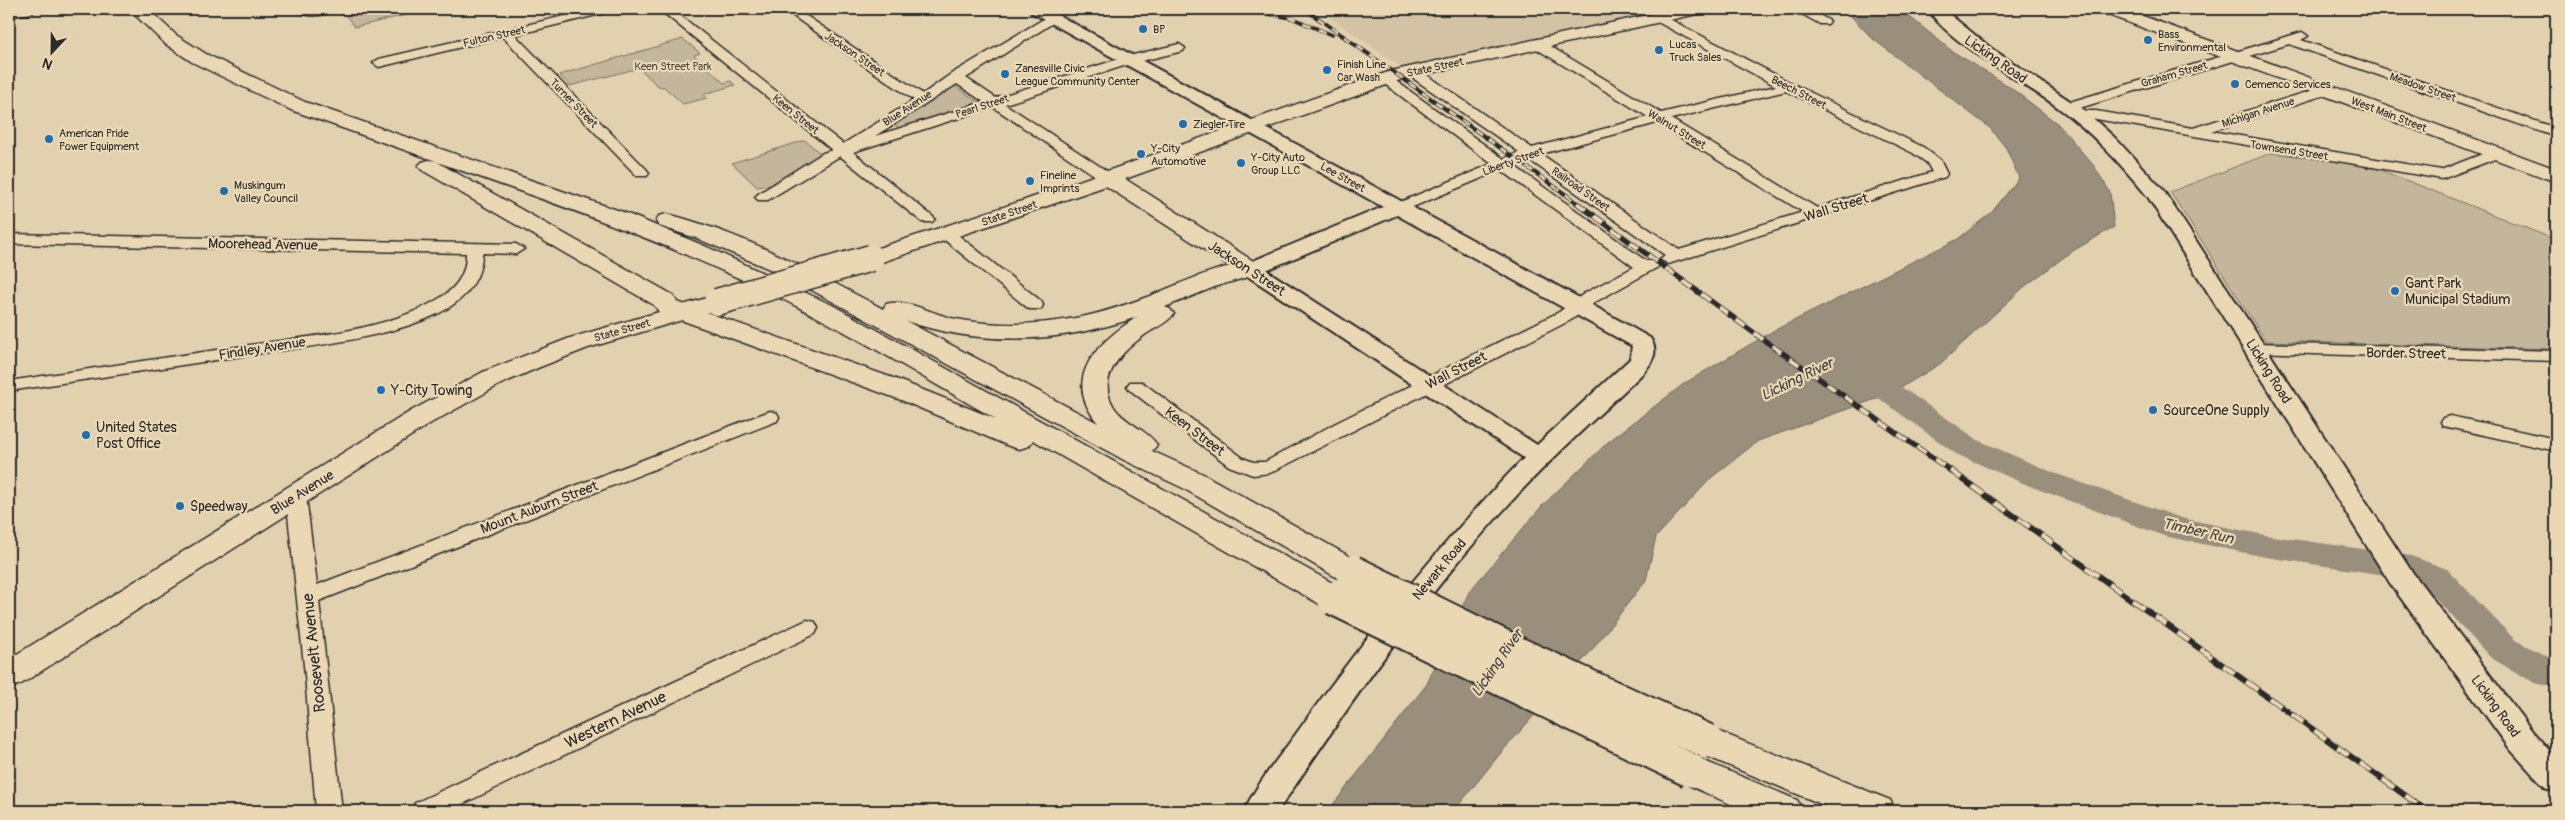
<svg xmlns="http://www.w3.org/2000/svg" width="2565" height="820" font-family="Pangolin,sans-serif">
	<style>
		.built { fill: #d3c3a4 }
		.green { fill: #c4b69a; stroke: #787062 }
		.water { fill: #9a8f7b; stroke: #6e675b }
		.lines { fill: none; stroke-linecap: round; stroke-linejoin: round }
		.river { fill: #9a8f7b; fill-rule: evenodd }
		.minor-casing { stroke: #2b2b2b; stroke-width: 3 }
		.tertiary-casing { stroke: #2b2b2b; stroke-width: 4 }
		.secondary-casing { stroke: #2b2b2b; stroke-width: 3 }
		.primary-casing { stroke: #2b2b2b; stroke-width: 3 }
		.motorway-casing { stroke: #2b2b2b; stroke-width: 3 }
		.minor { fill: #ead8b5; fill-rule: evenodd }
		.tertiary { fill: #ead8b5; fill-rule: evenodd }
		.secondary { fill: #ead8b5; fill-rule: evenodd }
		.primary { fill: #ead8b5; fill-rule: evenodd }
		.motorway { fill: #ead8b5; fill-rule: evenodd }
		.rail-far2-casing { stroke: #2b2b2b; stroke-width: 4 }
		.rail-far1-casing { stroke: #2b2b2b; stroke-width: 5.5 }
		.rail-casing { stroke: #2b2b2b; stroke-width: 6 }
		.rail-far2 { stroke: #ead8b5; stroke-width: 2.5; stroke-dasharray: 8; stroke-linecap: butt }
		.rail-far1 { stroke: #ead8b5; stroke-width: 4; stroke-dasharray: 11; stroke-linecap: butt }
		.rail { stroke: #ead8b5; stroke-width: 4.5; stroke-dasharray: 14; stroke-linecap: butt }
		.secondary-bridge-casing { stroke: #2b2b2b; stroke-width: 29; stroke-linecap: butt }
		.motorway-bridge-casing { stroke: #2b2b2b; stroke-width: 37; stroke-linecap: butt }
		.secondary-bridge { stroke: #ead8b5; stroke-width: 26 }
		.motorway-bridge { stroke: #ead8b5; stroke-width: 33 }
		.poi-dot { fill: #1f6fb2; stroke: #ead8b5; stroke-width: 2 }
		.labels { text-anchor: middle; stroke-width: 4.5; stroke-linejoin: round; paint-order: stroke }
		.far-poi-label { font-size: 11px; fill: #2b2b2b; stroke: #ead8b5; text-anchor: start }
		.far-street-label { font-size: 11px; fill: #2b2b2b; stroke: #ead8b5 }
		.far-park-label { font-size: 11px; fill: #4a4741; stroke: #ead8b5 }
		.street-label { font-size: 14px; fill: #2b2b2b; stroke: #ead8b5 }
		.poi-label { font-size: 14px; fill: #2b2b2b; stroke: #ead8b5; text-anchor: start }
		.water-label { font-size: 15px; font-style: italic; fill: #47443f; stroke: #ead8b5 }
		.near-street-label { font-size: 16px; fill: #2b2b2b; stroke: #ead8b5 }
	</style>
	<rect width="100%" height="100%" fill="#e2d1af"/>
	<filter id="ink" filterUnits="userSpaceOnUse"><feTurbulence type="fractalNoise" baseFrequency=".02" numOctaves="2"/><feDisplacementMap in="SourceGraphic" scale="10" xChannelSelector="R" yChannelSelector="G"/><feConvolveMatrix kernelMatrix="1 2 1 2 8 2 1 2 1" color-interpolation-filters="sRGB"/></filter>
	<g filter="url(#ink)">
		<!-- built -->
		<path class="built" d="M1318 9H1683L1404 69Z"/>
		<!-- green -->
		<path class="green" d="M352 9H400L406 15 355 27 342 11Z
			M683 39 700 53 694 55 724 83 731 81 735 85 704 94 707 98 683 104 664 87 658 86 639 68 570 86 559 75Z
			M953 85 979 102 899 128 892 123Z
			M805 140 821 154 772 185 757 187 732 163Z
			M2271 153 2368 165 2556 240V349L2266 341 2170 192Z"/>
		<!-- water -->
		<path class="water" d="M1844 9H1900L1952 51 2007 85 2058 124 2094 166 2110 192 2114 227 2071 252 2024 287 1940 364 1907 384 1873 400 1758 441 1712 477 1656 537 1646 580 1591 651 1499 755 1454 811H1328L1427 684 1469 592 1541 507 1608 442 1685 383 1773 331 1958 239 1992 212 2019 178 2006 148 1990 128 1873 39Z"/>
		<g class="lines">
			<!-- river -->
			<path class="river" d="M1858 362 1868 364 1978 440 2054 473 2181 518 2265 535 2411 556 2447 569 2515 640 2556 661V688L2535 683 2491 658 2423 585 2405 578 2265 557 2164 536 2032 487 1956 454 1848 376 1844 370 1848 364Z"/>
			<defs>
				<path id="minor" d="M295 9H335C326 17 304 18 295 9Z
					M595 9H615L613 11 515 35 647 170 649 173 647 176H637L503 37 379 67 373 63 379 59Z
					M659 9H672L843 144 914 100 783 9H796L923 94 951 74 1052 14 1058 18 1056 21 966 78 996 98 1125 57 1179 44 1185 48 1183 51 1133 63 1005 104 1113 175 1115 178 1113 181H1103L993 107 853 152 932 216 935 219 932 222H922L840 156 768 200H758L755 197 758 194 823 153 832 150ZM957 84 984 102 875 136Z
					M1793 9H1808L1830 21 1828 24H1820Z
					M1658 13 1793 84 1923 147 1940 160 1947 174 1945 177 1668 264 1660 259 1665 255 1528 159 1513 165 1646 261H1658L1660 264 1658 267 1597 301 1571 320 1270 473 1253 475 1229 466 1130 390 1127 386 1130 382H1142L1243 458 1253 462H1265L1336 423 1559 312 1585 293 1634 267 1501 170 1403 211H1393L1390 208 1393 205 1492 164 1378 79 1379 76H1389L1504 159 1519 152 1407 74 1406 71 1407 68H1417L1532 148 1648 117 1535 48 1533 45 1535 42H1543L1661 113 1776 86 1654 20V14ZM1786 91 1913 153 1927 163 1932 172 1817 208 1671 119ZM1657 123 1803 212 1679 250 1541 154Z
					M2302 32 2308 36 2301 40 2556 128V137L2289 44 2073 110 2068 111 2061 107 2063 104Z
					M2326 86 2333 90 2331 93 2211 131 2441 170 2490 151 2495 150 2502 154 2500 157 2442 179 2096 119H2079L2072 115 2079 111H2096L2193 128Z
					M947 229 953 231 1041 301 1043 305 1041 309H1029L941 237 939 234Z
					M9 234 516 244 524 249 516 254 482 253C482 274 471 292 454 304 409 337 305 347 249 355 169 367 89 379 9 391V381C89 369 169 357 250 345 310 336 388 331 440 298 456 288 466 274 466 255V253L9 244Z
					M2255 343 2556 351V361L2249 352 2246 348 2249 344Z
					M770 411 777 413 779 417 777 421 319 601 342 811H316L305 675 286 496 289 491 296 489 303 491 306 496 317 585Z
					M2450 416 2556 439V451L2443 426 2441 422 2443 418Z
					M807 620 815 622 818 628 815 634 448 811H411L415 803Z"/>
				<path id="tertiary" d="M1029 9H1047L1585 301 1650 338C1659 351 1653 361 1644 372 1599 416 1551 457 1509 504 1422 598 1349 705 1278 811H1244C1260 778 1287 748 1308 717 1374 626 1445 539 1524 458L1243 273 1240 269 1243 265 1383 207 1031 12ZM1397 215 1632 346 1630 359 1537 445 1266 270Z
					M1928 9H1943L1992 49 2085 111 2116 139 2163 190 2410 569 2532 731 2556 758V792L2545 788 2510 749 2390 583 2148 197C2120 163 2091 131 2056 106 2022 81 1948 43 1928 9Z"/>
				<path id="secondary" d="M9 9H35L32 13 9 17Z
					M1675 9H1706L1703 13 1697 14 1403 79 1125 179 1258 264 1262 269 1258 274 1250 276 1242 274 1106 186 879 263 871 265 863 263 859 258 863 253 1025 200 1391 71Z
					M717 295 726 297 729 302 726 307 588 348 540 367 501 384 431 423 21 684 9 688V659L411 411 483 372 570 338Z"/>
				<path id="primary" d="M2100 9H2124L2556 169V182L2103 13Z"/>
				<path id="motorway" d="M129 9H148L176 35 206 54 305 102 623 212 707 247 832 305 1345 590 1350 598 1345 606 1334 609 1323 606 1033 440 1029 446 1019 449 1009 446 901 400 659 312 654 305 422 170 418 166 422 162 429 160 436 161 291 110 192 62 164 43ZM437 162C565 207 694 251 815 316 876 348 936 385 996 419L893 378 677 302 673 295Z
					M667 214C743 233 814 272 883 309L886 304C907 298 934 315 956 319 997 327 1040 325 1081 317 1103 313 1125 305 1147 297 1173 287 1233 258 1258 264L1262 269 1258 274 1217 286 1165 307 1170 309 1174 314C1167 323 1155 328 1146 334 1123 350 1095 378 1114 407 1125 424 1147 429 1157 445L1152 451 1203 474 1363 564 1368 572 1363 580 1352 583 1341 580 1183 488 1124 460 784 275 696 238 659 226 656 221 659 216ZM1137 317C1098 342 1060 378 1098 423L906 321C982 347 1062 343 1137 317Z
					M1707 727 1890 800 1896 811H1838L1694 751 1689 741 1694 731Z
					M1690 755 1797 800 1803 811H1746L1677 780 1672 770 1677 760Z"/>
			</defs>
			<!-- minor casing -->
			<use href="#minor" class="minor-casing"/>
			<!-- tertiary casing -->
			<use href="#tertiary" class="tertiary-casing"/>
			<!-- secondary casing -->
			<use href="#secondary" class="secondary-casing"/>
			<!-- primary casing -->
			<use href="#primary" class="primary-casing"/>
			<!-- motorway casing -->
			<use href="#motorway" class="motorway-casing"/>
			<!-- minor -->
			<use href="#minor" class="minor"/>
			<!-- tertiary -->
			<use href="#tertiary" class="tertiary"/>
			<!-- secondary -->
			<use href="#secondary" class="secondary"/>
			<!-- primary -->
			<use href="#primary" class="primary"/>
			<!-- motorway -->
			<use href="#motorway" class="motorway"/>
			<defs>
				<path id="rail-far2" d="M1241 9 1292 18 1332 35
					M1305 9 1579 204"/>
				<path id="rail-far1" d="M1577 203 1761 338 1951 471"/>
				<path id="rail" d="M1950 470 2427 811"/>
			</defs>
			<!-- rail-far2 casing -->
			<use href="#rail-far2" class="rail-far2-casing"/>
			<!-- rail-far1 casing -->
			<use href="#rail-far1" class="rail-far1-casing"/>
			<!-- rail casing -->
			<use href="#rail" class="rail-casing"/>
			<!-- rail-far2 -->
			<use href="#rail-far2" class="rail-far2"/>
			<!-- rail-far1 -->
			<use href="#rail-far1" class="rail-far1"/>
			<!-- rail -->
			<use href="#rail" class="rail"/>
			<defs>
				<path id="secondary-bridge" d="M717 302 871 258"/>
				<path id="motorway-bridge" d="M1352 572 1520 655 1707 741
					M1334 598 1690 770"/>
			</defs>
			<!-- secondary-bridge casing -->
			<use href="#secondary-bridge" class="secondary-bridge-casing"/>
			<!-- motorway-bridge casing -->
			<use href="#motorway-bridge" class="motorway-bridge-casing"/>
			<!-- secondary-bridge -->
			<use href="#secondary-bridge" class="secondary-bridge"/>
			<!-- motorway-bridge -->
			<use href="#motorway-bridge" class="motorway-bridge"/>
		</g>
	</g>
	<!-- markers -->
	<g class="poi-dot">
		<circle cx="1143" cy="29" r="5"/>
		<circle cx="2148" cy="40" r="5"/>
		<circle cx="1659" cy="50" r="5"/>
		<circle cx="1327" cy="70" r="5"/>
		<circle cx="1005" cy="74" r="5"/>
		<circle cx="2235" cy="84" r="5"/>
		<circle cx="1183" cy="124" r="5"/>
		<circle cx="49" cy="139" r="5"/>
		<circle cx="1141" cy="154" r="5"/>
		<circle cx="1241" cy="163" r="5"/>
		<circle cx="1030" cy="181" r="5"/>
		<circle cx="224" cy="191" r="5"/>
		<circle cx="2395" cy="291" r="5"/>
		<circle cx="381" cy="390" r="5"/>
		<circle cx="2153" cy="410" r="5"/>
		<circle cx="86" cy="435" r="5"/>
		<circle cx="180" cy="506" r="5"/>
	</g>
	<g class="labels">
		<!-- far-poi labels -->
		<g class="far-poi-label">
			<text x="1153" y="33">BP</text>
			<text x="2158" y="38">Bass<tspan x="2158" dy="13">Environmental</tspan></text>
			<text x="1669" y="48">Lucas<tspan x="1669" dy="13">Truck Sales</tspan></text>
			<text x="1337" y="68">Finish Line<tspan x="1337" dy="13">Car Wash</tspan></text>
			<text x="1015" y="72">Zanesville Civic<tspan x="1015" dy="13">League Community Center</tspan></text>
			<text x="2245" y="88">Cemenco Services</text>
			<text x="1193" y="128">Ziegler Tire</text>
			<text x="59" y="137">American Pride<tspan x="59" dy="13">Power Equipment</tspan></text>
			<text x="1151" y="152">Y-City<tspan x="1151" dy="13">Automotive</tspan></text>
			<text x="1251" y="161">Y-City Auto<tspan x="1251" dy="13">Group LLC</tspan></text>
			<text x="1040" y="179">Fineline<tspan x="1040" dy="13">Imprints</tspan></text>
			<text x="234" y="189">Muskingum<tspan x="234" dy="13">Valley Council</tspan></text>
		</g>
		<!-- far-street labels -->
		<g class="far-street-label">
			<text transform="translate(494 36) rotate(-13)" y="4">Fulton Street</text>
			<text transform="translate(855 54) rotate(34)" y="4">Jackson Street</text>
			<text transform="translate(1435 67) rotate(-12)" y="4">State Street</text>
			<text transform="translate(2174 74) rotate(-16)" y="4">Graham Street</text>
			<text transform="translate(2423 87) rotate(19)" y="4">Meadow Street</text>
			<text transform="translate(1799 92) rotate(27)" y="4">Beech Street</text>
			<text transform="translate(574 103) rotate(46)" y="4">Turner Street</text>
			<text transform="translate(982 106) rotate(-18)" y="4">Pearl Street</text>
			<text transform="translate(907 108) rotate(-33)" y="4">Blue Avenue</text>
			<text transform="translate(2258 112) rotate(-18)" y="4">Michigan Avenue</text>
			<text transform="translate(796 114) rotate(39)" y="4">Keen Street</text>
			<text transform="translate(2389 114) rotate(21)" y="4">West Main Street</text>
			<text transform="translate(1677 129) rotate(31)" y="4">Walnut Street</text>
			<text transform="translate(2289 150) rotate(9)" y="4">Townsend Street</text>
			<text transform="translate(1513 161) rotate(-20)" y="4">Liberty Street</text>
			<text transform="translate(1343 177) rotate(29)" y="4">Lee Street</text>
			<text transform="translate(1581 189) rotate(35)" y="4">Railroad Street</text>
			<text transform="translate(1009 213) rotate(-19)" y="4">State Street</text>
			<text transform="translate(622 330) rotate(-16)" y="4">State Street</text>
		</g>
		<!-- far-park labels -->
		<g class="far-park-label">
			<text x="673" y="70">Keen Street Park</text>
		</g>
		<!-- street labels -->
		<g class="street-label">
			<text transform="translate(1996 59) rotate(35)" y="5">Licking Road</text>
			<text transform="translate(1836 207) rotate(-17)" y="5">Wall Street</text>
			<text transform="translate(263 244) rotate(1)" y="5">Moorehead Avenue</text>
			<text transform="translate(1247 268) rotate(33)" y="5">Jackson Street</text>
			<text transform="translate(262 348) rotate(-9)" y="5">Findley Avenue</text>
			<text transform="translate(2406 353) rotate(1)" y="5">Border Street</text>
			<text transform="translate(1456 370) rotate(-27)" y="5">Wall Street</text>
			<text transform="translate(2269 371) rotate(58)" y="5">Licking Road</text>
			<text transform="translate(1195 431) rotate(37)" y="5">Keen Street</text>
			<text transform="translate(302 492) rotate(-32)" y="5">Blue Avenue</text>
			<text transform="translate(539 507) rotate(-21)" y="5">Mount Auburn Street</text>
			<text transform="translate(1439 569) rotate(-50)" y="5">Newark Road</text>
			<text transform="translate(2496 706) rotate(54)" y="5">Licking Road</text>
		</g>
		<!-- poi labels -->
		<g class="poi-label">
			<text x="2405" y="288">Gant Park<tspan x="2405" dy="16">Municipal Stadium</tspan></text>
			<text x="391" y="395">Y-City Towing</text>
			<text x="2163" y="415">SourceOne Supply</text>
			<text x="96" y="432">United States<tspan x="96" dy="16">Post Office</tspan></text>
			<text x="190" y="511">Speedway</text>
		</g>
		<!-- water labels -->
		<g class="water-label">
			<text transform="translate(1797 379) rotate(-26)" y="5">Licking River</text>
			<text transform="translate(2198 531) rotate(13)" y="5">Timber Run</text>
			<text transform="translate(1497 663) rotate(-55)" y="5">Licking River</text>
		</g>
		<!-- near-street labels -->
		<g class="near-street-label">
			<text transform="translate(313 653) rotate(-96)" y="6">Roosevelt Avenue</text>
			<text transform="translate(615 719) rotate(-26)" y="6">Western Avenue</text>
		</g>
	</g>
	<!-- margin -->
	<rect width="2565" height="820" fill="none" stroke="#ead8b5" stroke-width="30"/>
	<rect x="15" y="15" width="2535" height="790" fill="none" stroke="#2b2b2b" stroke-width="2" filter="url(#ink)"/>
	<!-- north arrow -->
	<g transform="translate(52 52) rotate(202)" stroke="#ead8b5" stroke-width="4" paint-order="stroke">
	<path d="M0-4L9 19L0 12L-9 19Z" fill="#2b2b2b"/>
	<text y="-8" font-size="14" font-weight="bold" text-anchor="middle" fill="#2b2b2b">N</text>
	</g>
</svg>
